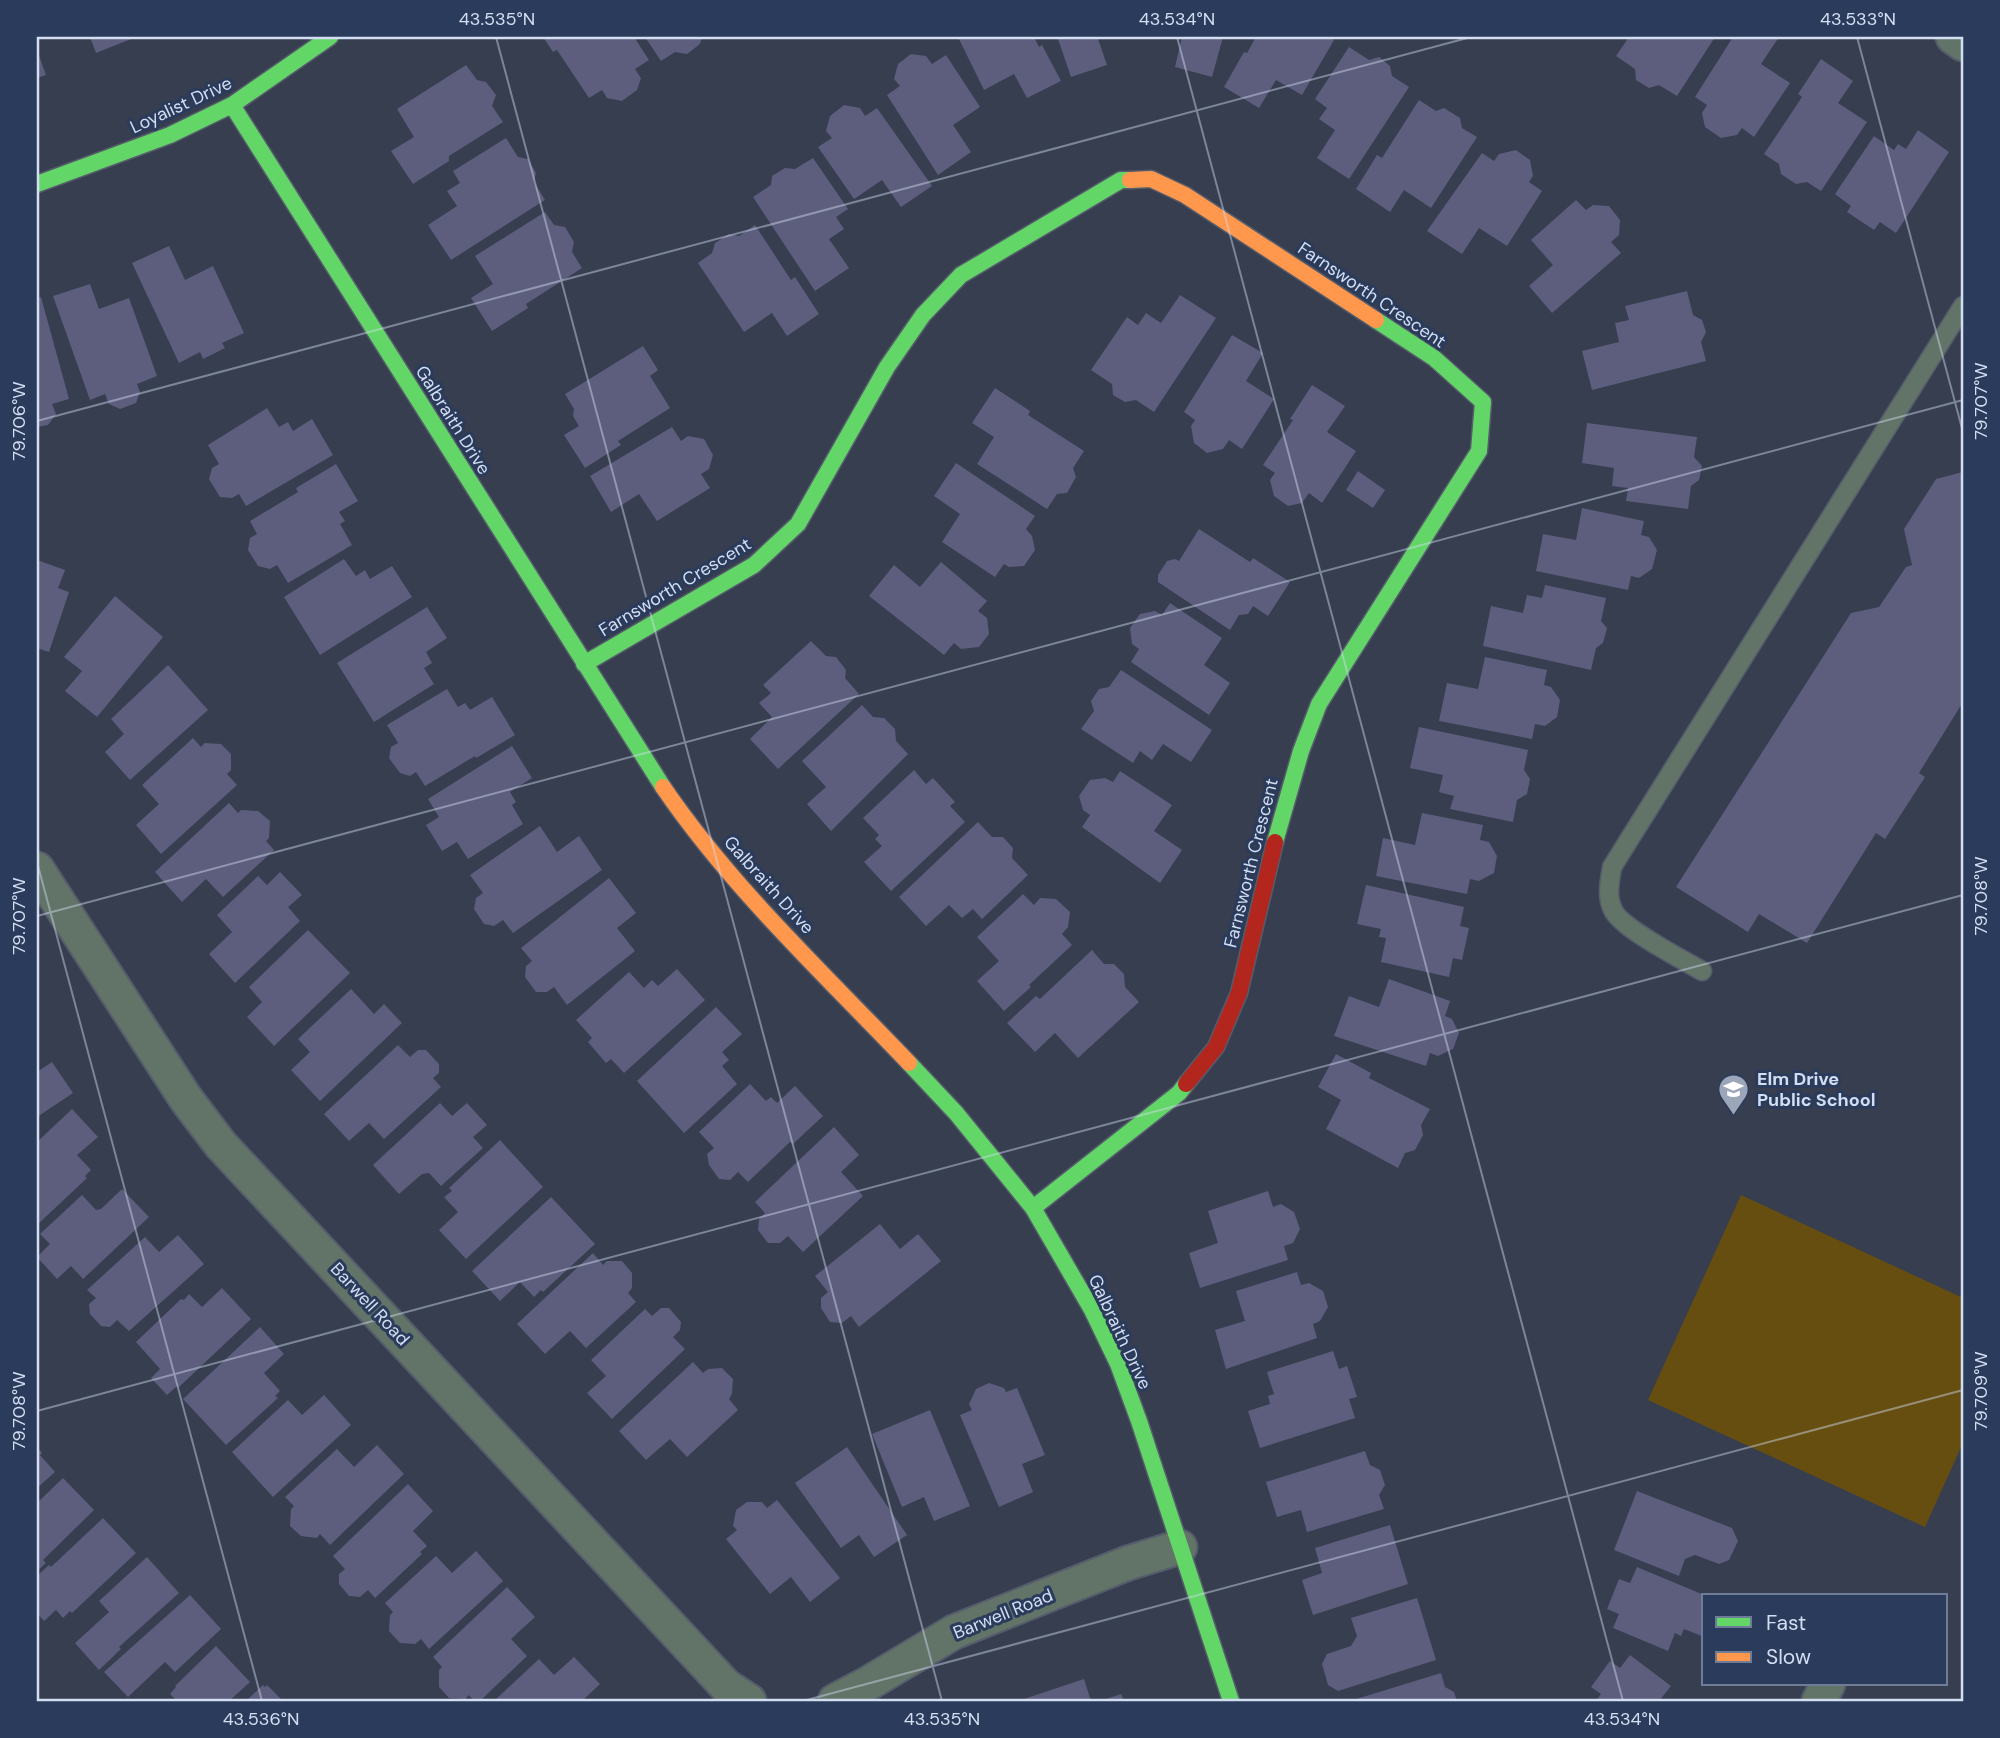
<svg xmlns="http://www.w3.org/2000/svg" width="2000" height="1738" font-family="'DM Sans',sans-serif">
	<style>
		.green { fill: #664e11 }
		.building { fill: #5d5e7d }
		.lines { fill: none; stroke-linecap: round; stroke-linejoin: round }
		.lane-casing { stroke: #555c6b; stroke-width: 21 }
		.street-casing { stroke: #555c6b; stroke-width: 37 }
		.fast-casing { stroke: #555c6b; stroke-width: 19 }
		.slow-casing { stroke: #555c6b; stroke-width: 19 }
		.jam-casing { stroke: #555c6b; stroke-width: 19 }
		.lane { stroke: #627367; stroke-width: 18 }
		.street { stroke: #627367; stroke-width: 33 }
		.fast { stroke: #63d668; stroke-width: 16 }
		.slow { stroke: #ff974d; stroke-width: 16 }
		.jam { stroke: #b3261e; stroke-width: 16 }
		.ticks { fill: none; stroke: #d3def2; stroke-width: 2; stroke-opacity: 0.45 }
		.labels { text-anchor: middle; stroke-width: 6; stroke-linejoin: round; paint-order: stroke }
		.street-label { font-size: 18px; fill: #d3def2; stroke: #2b3b5b }
		.poi-label { font-size: 18px; font-weight: bold; fill: #d3def2; stroke: #2b3b5b; text-anchor: start }
		.neatline { fill: none; stroke: #d3def2; stroke-width: 2.5 }
		.ticks-label { font-size: 18px; text-anchor: middle; fill: #d3def2 }
	</style>
	<rect width="100%" height="100%" fill="#363e50"/>
	<!-- green -->
	<path class="green" d="M1741 1195 1963 1298V1443L1925 1527 1648 1400Z"/>
	<!-- building -->
	<path class="building" d="M90 37H136L96 53Z
		M543 37H634L649 60 635 69 641 78 637 90 622 101 607 98 602 90 589 98 557 50 553 52Z
		M645 37H702L700 44 687 54 675 52 661 61Z
		M958 37H1034L1039 47 1042 45 1061 81 1027 98 1014 74 984 90Z
		M1062 37H1104L1098 39 1107 65 1071 77 1058 39Z
		M1182 37H1223L1212 77 1175 67Z
		M1256 37H1327L1334 40 1302 95 1276 80 1259 108 1224 87 1244 52 1247 53Z
		M1629 37H1715L1677 96 1659 85 1649 88 1636 80 1635 69 1616 56Z
		M1733 37H1779L1761 64 1790 83 1754 137 1742 128 1737 135 1721 138 1705 127 1702 113 1707 105 1695 97Z
		M1349 47 1369 60 1379 57 1390 66 1392 76 1409 87 1349 179 1317 158 1335 130 1319 119 1327 108 1315 99Z
		M37 50 46 75 37 78Z
		M911 54 926 56 932 64 946 55 980 107 953 125 971 152 938 175 887 95 900 86 894 79 898 64Z
		M1821 59 1853 81 1838 103 1867 122 1821 191 1807 182 1796 184 1781 174 1779 164 1764 154 1802 97 1798 94Z
		M466 65 477 80 486 82 496 95 492 106 503 122 449 156V161L413 184 391 151 414 137 397 109Z
		M1419 100 1436 111 1444 108 1460 118 1462 128 1477 137 1431 208 1404 190 1390 212 1356 189 1377 155 1382 158Z
		M844 105 860 108 865 116 877 108 932 186 901 207 882 180 854 199 818 147 832 138 826 131 830 116Z
		M1918 130 1949 152 1896 233 1880 222 1874 230 1847 212 1851 206 1835 194 1874 136 1894 150 1898 144 1906 149Z
		M506 138 518 157 528 159 536 173 534 182 545 200 451 260 428 225 457 206 447 191 460 183 453 171Z
		M1516 150 1530 160 1533 176 1529 182 1542 191 1507 246 1479 228 1462 254 1427 231 1482 153 1494 161 1499 154Z
		M813 158 848 209 836 217 844 229 829 239 849 268 815 291 753 197 771 185 772 176 785 168 795 169Z
		M1576 200 1586 210 1593 205 1609 206 1620 220 1619 235 1611 242 1621 253 1552 313 1529 286 1553 265 1531 240Z
		M545 212 554 225 565 227 574 242 572 252 582 268 526 304 528 308 492 331 471 298 493 284 475 256Z
		M755 225 791 280 795 277 819 314 787 336 772 313 744 332 698 263 712 253 715 243 729 234 739 236Z
		M169 246 185 280 213 266 244 333 222 343 225 348 203 359 200 352 179 363 132 263Z
		M90 284 99 309 129 298 157 376 137 384 140 392 136 403 120 409 109 404 105 394 90 400 53 296Z
		M1687 291 1693 315 1702 320 1706 332 1701 342 1706 361 1592 390 1582 351 1619 342 1615 323 1629 320 1625 306Z
		M1180 295 1216 318 1154 412 1136 400 1125 402 1113 395 1112 384 1091 370 1127 317 1138 325 1146 313 1161 323Z
		M41 297 69 399 52 404 56 414 48 425 37 427V298Z
		M1232 335 1263 353 1246 381 1274 399 1242 449 1229 440 1223 449 1207 453 1194 443 1191 426 1195 420 1184 412Z
		M643 346 658 370 650 376 670 408 618 441 621 445 585 468 564 435 579 426 573 416 574 409 565 394Z
		M1312 385 1345 406 1327 432 1356 451 1322 503 1309 493 1302 503 1288 506 1274 496 1270 480 1275 473 1263 465 1293 420 1290 419Z
		M995 388 1030 411 1028 415 1084 451 1073 468 1076 477 1067 493 1057 494 1047 509 977 464 994 437 972 423Z
		M267 408 279 427 288 422 293 431 312 419 333 455 246 506 239 494 232 498 220 497 209 479 212 468 219 464 208 445Z
		M1587 423 1697 437 1694 457 1702 466 1699 480 1691 486 1688 509 1626 501 1628 488 1612 486 1614 468 1582 463Z
		M672 427 681 441 688 436 704 439 713 455 709 469 701 474 710 488 657 521 639 494 611 512 590 476Z
		M956 463 1035 516 1026 529 1032 536 1035 550 1024 566 1009 567 1004 564 995 577 942 542 960 514 934 496Z
		M336 464 358 501 339 512 345 521 340 524 352 545 288 583 277 565 270 569 258 566 248 550 250 538 257 534 250 521 298 492 296 488Z
		M1358 471 1385 490 1373 508 1346 490Z
		M1963 472V702L1919 773 1925 777 1885 839 1876 833 1807 943 1759 914 1748 932 1676 887 1851 613 1879 607 1906 567 1912 565 1904 529 1936 479Z
		M1582 508 1644 521 1641 535 1649 537 1657 550 1652 569 1639 578 1631 576 1628 590 1536 571 1543 534 1576 540Z
		M1199 529 1250 562 1253 558 1290 582 1268 616 1253 606 1248 614 1239 615 1230 630 1158 582V575L1167 561 1175 559 1179 561Z
		M344 559 356 576 365 570 370 579 392 566 412 597 320 655 284 597Z
		M37 560 65 570 58 588 69 592 49 652 37 648Z
		M941 562 987 601 978 611 987 618 989 634 979 647 961 649 954 643 944 655 869 596 894 565 920 587Z
		M1545 585 1606 598 1601 621 1607 628 1603 643 1596 648 1591 670 1483 646 1491 606 1523 613 1527 595 1542 598Z
		M115 596 163 637 97 717 65 691 82 671 64 657Z
		M1170 603 1222 638 1204 665 1230 683 1209 715 1131 662 1139 649 1132 644 1130 628 1140 614 1155 611 1162 615Z
		M427 607 447 638 426 652 432 663 424 668 434 684 374 722 337 663Z
		M811 641 826 656 836 657 846 670 845 678 859 694 778 769 750 739 772 717 759 703 771 693 763 685Z
		M1485 657 1547 670 1544 685 1551 687 1560 700 1557 717 1545 726 1535 724 1532 739 1439 721 1447 683 1478 689Z
		M168 665 208 710 130 780 105 752 124 734 111 719Z
		M1121 670 1212 730 1191 762 1163 744 1152 760 1140 751 1133 763 1081 729 1094 711 1091 701 1099 689 1109 687Z
		M447 689 458 707 465 703 470 710 492 697 515 735 476 758 475 756 425 786 416 772 410 776 400 773 389 758 391 747 398 743 387 725Z
		M862 705 873 717 884 718 895 729 896 741 908 754 831 831 807 804 826 787 802 761Z
		M1419 727 1528 750 1524 770 1530 779 1527 794 1517 800 1513 822 1450 809 1454 796 1439 792 1443 775 1410 768Z
		M193 738 201 747 205 743 221 744 231 754V770L227 774 237 785 161 854 136 825 159 804 142 785Z
		M512 746 532 778 510 792 516 802 512 805 523 824 468 859 457 842 442 851 426 825 439 817 428 799Z
		M914 770 926 784 933 778 955 802 950 806 965 822 891 891 864 862 882 846 875 839 879 835 863 818Z
		M1120 771 1172 805 1154 831 1182 850 1160 883 1082 827 1090 815 1083 810 1079 796 1090 780 1105 778 1113 782Z
		M229 803 238 813 241 810 258 811 270 821 269 838 266 841 274 850 223 897 206 879 182 902 155 872Z
		M1422 813 1483 825 1480 840 1489 842 1497 856 1494 873 1479 881 1470 879 1467 894 1376 876 1383 838 1415 845Z
		M978 822 992 837H1003L1013 848 1012 858 1028 875 982 919 973 909 962 918 949 905 926 926 899 897Z
		M540 826 557 852 579 836 602 870 513 933 503 920 494 926 484 924 474 909 476 898 483 893 470 875Z
		M280 872 302 895 288 907 300 921 235 983 209 954 232 932 217 915 258 876 267 885Z
		M609 878 636 913 617 928 635 951 567 1005 554 987 547 992H536L525 977 526 966 532 961 521 948Z
		M1366 885 1464 907 1460 926 1469 928 1462 960 1453 958 1449 977 1381 962 1386 938 1379 937 1381 929 1357 924Z
		M1023 894 1034 905 1040 898 1056 899 1070 912 1068 927 1062 934 1072 945 1029 985 1031 987 1004 1011 977 981 999 961 977 937Z
		M308 930 350 973 274 1046 247 1017 262 1002 249 987Z
		M1092 950 1104 964H1114L1124 974 1125 987 1139 1002 1078 1058 1055 1033 1035 1052 1007 1023 1036 996 1040 999Z
		M677 969 705 1000 624 1073 611 1059 606 1063 588 1042 592 1038 576 1020 629 972 644 988 652 980 658 986Z
		M1389 979 1450 1001 1445 1016 1452 1019 1459 1033 1453 1049 1438 1056 1430 1053 1426 1066 1334 1036 1349 996 1379 1007Z
		M351 989 374 1014 384 1004 402 1023 320 1101 291 1070 310 1052 298 1039Z
		M716 1007 742 1034 722 1052 729 1060 722 1066 737 1084 684 1133 637 1081Z
		M398 1045 410 1057 418 1050H426L439 1064V1073L433 1078 441 1087 384 1139 369 1123 349 1141 324 1114Z
		M1336 1054 1371 1073 1369 1078 1430 1109 1421 1125 1423 1135 1415 1150 1405 1153 1398 1168 1326 1129 1341 1100 1318 1087Z
		M52 1062 73 1093 37 1117V1072Z
		M750 1084 766 1101 771 1097 777 1103 795 1086 823 1116 793 1144 790 1142 748 1182 738 1172 730 1180 719 1179 709 1165 707 1154 714 1148 699 1132Z
		M440 1103 452 1116 467 1103 487 1125 473 1137 483 1148 441 1186 429 1173 422 1174 399 1194 373 1165Z
		M72 1109 98 1137 77 1155 91 1170 85 1176 87 1178 37 1225V1142Z
		M834 1127 859 1155 841 1172 863 1196 803 1252 788 1236 780 1243H768L758 1230 759 1219 765 1213 755 1202Z
		M500 1140 543 1187 466 1259 439 1230 458 1212 444 1197 452 1191 449 1188Z
		M122 1189 149 1217 83 1279 71 1266 57 1279 37 1257 50 1244 40 1234 82 1195 96 1210 101 1209Z
		M1268 1191 1273 1207 1281 1204 1294 1212 1300 1229 1293 1243 1284 1246 1288 1260 1200 1288 1189 1253 1218 1243 1208 1211Z
		M551 1197 595 1244 543 1292 541 1290 534 1297 520 1282 500 1301 472 1271Z
		M880 1224 900 1249 918 1234 941 1261 859 1327 851 1316 842 1323 830 1322 821 1308V1298L828 1292 815 1276Z
		M178 1235 204 1264 129 1331 117 1320 110 1327 101 1326 90 1314 89 1304 96 1298 87 1290 145 1237 159 1252Z
		M593 1253 603 1265 607 1261H622L632 1273V1288L628 1293 636 1302 586 1348 570 1331 545 1354 517 1324Z
		M1297 1272 1301 1285 1309 1283 1323 1291 1328 1307 1320 1321 1313 1324 1317 1338 1226 1369 1215 1330 1245 1321 1236 1291Z
		M222 1288 251 1319 178 1388 177 1386 167 1395 151 1378 160 1369 136 1342 181 1299 184 1300 189 1294 202 1307Z
		M661 1308H669L681 1322 680 1330 673 1337 685 1349 612 1419 587 1393 606 1376 591 1360 645 1309 652 1316Z
		M260 1327 284 1354 264 1373 280 1391 275 1396 278 1398 226 1445 183 1399Z
		M1333 1351 1339 1369 1347 1366 1357 1397 1349 1399 1355 1418 1260 1448 1248 1411 1270 1404 1268 1396 1274 1394 1267 1372Z
		M693 1362 703 1373 708 1369 722 1368 733 1379 732 1394 729 1399 738 1410 687 1457 670 1439 646 1460 619 1431Z
		M989 1383 1004 1388 1006 1392 1017 1388 1045 1455 1022 1464 1033 1492 999 1507 960 1415 972 1410 969 1404 976 1389Z
		M324 1395 351 1425 273 1497 232 1452 288 1400 302 1415Z
		M930 1410 970 1506 934 1521 924 1497 902 1507 872 1434Z
		M377 1445 404 1474 330 1545 320 1534 317 1538 301 1536 290 1526 291 1509 294 1506 285 1497 337 1449 354 1467Z
		M37 1447 42 1453 40 1455 55 1472 37 1488Z
		M847 1447 907 1535 874 1557 859 1535 841 1548 795 1483Z
		M1365 1451 1370 1465 1380 1470 1385 1485 1379 1495 1384 1509 1307 1532 1301 1510 1277 1517 1266 1482Z
		M63 1478 94 1510 43 1560 46 1563 37 1571V1503Z
		M408 1484 433 1511 413 1531 427 1546 420 1552 422 1554 375 1598 368 1590 360 1597 349 1596 339 1584V1574L345 1569 333 1556Z
		M1637 1491 1732 1528 1738 1541 1729 1560 1719 1564 1695 1555 1685 1559 1679 1576 1614 1550Z
		M777 1500 840 1578 810 1602 791 1577 770 1594 726 1539 737 1530 733 1526 736 1510 747 1502H762L767 1508Z
		M103 1518 136 1553 72 1613 70 1611 63 1618 56 1610 44 1621 37 1613V1576L49 1565 51 1567Z
		M1390 1525 1408 1584 1313 1615 1302 1580 1322 1573 1315 1548Z
		M476 1551 503 1581 429 1649 421 1639 415 1644 400 1643 389 1631 390 1615 393 1612 385 1603 436 1556 452 1573Z
		M147 1557 179 1593 119 1647 121 1649 99 1670 75 1643 109 1612 99 1601Z
		M1637 1567 1704 1595V1637L1684 1629 1681 1636 1675 1633 1668 1651 1613 1628 1619 1614 1607 1609 1619 1579 1630 1583Z
		M507 1587 535 1617 511 1639 527 1656 480 1701H474L469 1695 465 1699 449 1698 439 1687V1670L442 1667 433 1657Z
		M190 1595 221 1629 175 1672 165 1662 128 1697 104 1672Z
		M1417 1598 1436 1660 1338 1691 1328 1685 1322 1664 1327 1654 1351 1646 1357 1636 1351 1618Z
		M216 1646 250 1682 229 1701H177L170 1694 176 1687 175 1686Z
		M1630 1655 1671 1686 1659 1701H1596L1601 1694 1591 1687 1610 1661 1620 1668Z
		M574 1657 600 1684 582 1701H494L539 1659 554 1675Z
		M1441 1673 1445 1687 1454 1692 1457 1701H1350Z
		M1084 1679 1091 1701H1018Z
		M263 1685 265 1687 267 1685 283 1701H246Z
		M1121 1694 1124 1701H1100Z"/>
	<g class="lines">
		<defs>
			<path id="lane" d="M1702 971C1682 959 1622 929 1613 910 1606 896 1610 881 1612 867L1963 306"/>
			<path id="street" d="M1953 37 1963 44
				M37 869 186 1099 221 1145 726 1686 749 1701
				M835 1701 869 1683 954 1632 1128 1563 1180 1547
				M1819 1701 1828 1684"/>
			<path id="fast" d="M232 105 663 787
				M37 184 170 135 232 105 330 37
				M584 664 754 565 798 524 887 367 923 315 961 275 1121 180H1130
				M1275 842 1301 751 1319 704 1479 451 1483 402 1434 358 1376 320
				M909 1063 956 1113 1033 1208 1092 1310 1118 1364 1139 1421 1231 1701
				M1033 1208 1179 1093 1186 1084"/>
			<path id="slow" d="M1130 180 1151 179 1185 195 1376 320
				M663 787C732 888 824 974 909 1063"/>
			<path id="jam" d="M1186 1084 1216 1047 1239 993 1275 842"/>
		</defs>
		<!-- lane casing -->
		<use href="#lane" class="lane-casing"/>
		<!-- street casing -->
		<use href="#street" class="street-casing"/>
		<!-- fast casing -->
		<use href="#fast" class="fast-casing"/>
		<!-- slow casing -->
		<use href="#slow" class="slow-casing"/>
		<!-- jam casing -->
		<use href="#jam" class="jam-casing"/>
		<!-- lane -->
		<use href="#lane" class="lane"/>
		<!-- street -->
		<use href="#street" class="street"/>
		<!-- fast -->
		<use href="#fast" class="fast"/>
		<!-- slow -->
		<use href="#slow" class="slow"/>
		<!-- jam -->
		<use href="#jam" class="jam"/>
	</g>
	<!-- ticks -->
	<path class="ticks" d="M496 37 942 1701M1177 37 1623 1701M1857 37 1963 432M37 421 1471 37M37 862 262 1701M37 916 1963 400M37 1411 1963 895M803 1701 1963 1390"/>
	<!-- icons -->
	<defs>
		<symbol id="school-pin" viewBox="-11 -11 22 30"><path d="M0 17L-7.5 6A9.5 9.5 0 1 1 7.5 6Z" fill="#9ca6b9" stroke="#2b3b5b"/><path d="M0-5L7-2L0 1L-7-2ZM-4 1L0 2.5L4 1V4Q0 6-4 4Z" fill="#fff"/></symbol>
	</defs>
	<g fill-rule="evenodd">
		<use href="#school-pin" x="1716" y="1072" width="35" height="47"/>
	</g>
	<g class="labels">
		<!-- street labels -->
		<g class="street-label">
			<text transform="translate(181 105) rotate(-25)" y="6">Loyalist Drive</text>
			<text transform="translate(1372 295) rotate(34)" y="6">Farnsworth Crescent</text>
			<text transform="translate(453 420) rotate(58)" y="6">Galbraith Drive</text>
			<text transform="translate(675 587) rotate(-31)" y="6">Farnsworth Crescent</text>
			<text transform="translate(1251 863) rotate(-76)" y="6">Farnsworth Crescent</text>
			<text transform="translate(769 885) rotate(48)" y="6">Galbraith Drive</text>
			<text transform="translate(370 1304) rotate(47)" y="6">Barwell Road</text>
			<text transform="translate(1120 1332) rotate(65)" y="6">Galbraith Drive</text>
			<text transform="translate(1003 1614) rotate(-22)" y="6">Barwell Road</text>
		</g>
		<!-- poi labels -->
		<g class="poi-label">
			<text x="1757" y="1085">Elm Drive<tspan x="1757" dy="21">Public School</tspan></text>
		</g>
	</g>
	<!-- border -->
	<rect width="2000" height="1738" fill="none" stroke="#2b3b5b" stroke-width="77"/>
	<!-- legend -->
	<rect x="1702" y="1594" width="245" height="91" fill="#2b3b5b" stroke="#6e7c97" stroke-width="2"/>
	<rect x="1716" y="1617" width="35" height="10" fill="#63d668" stroke="#6e7c97" stroke-width="2"/>
	<text x="1766" y="1630" font-size="21" fill="#d3def2">Fast</text>
	<rect x="1716" y="1652" width="35" height="10" fill="#ff974d" stroke="#6e7c97" stroke-width="2"/>
	<text x="1766" y="1664" font-size="21" fill="#d3def2">Slow</text>
	<rect x="38" y="38" width="1924" height="1662" class="neatline"/>
	<g class="ticks-label">
		<text x="497" y="25">43.535°N</text>
		<text x="1177" y="25">43.534°N</text>
		<text x="1858" y="25">43.533°N</text>
		<text transform="translate(1981 401) rotate(-90)" y="6">79.707°W</text>
		<text transform="translate(19 421) rotate(-90)" y="6">79.706°W</text>
		<text transform="translate(1981 896) rotate(-90)" y="6">79.708°W</text>
		<text transform="translate(19 916) rotate(-90)" y="6">79.707°W</text>
		<text transform="translate(1981 1391) rotate(-90)" y="6">79.709°W</text>
		<text transform="translate(19 1411) rotate(-90)" y="6">79.708°W</text>
		<text x="261" y="1725">43.536°N</text>
		<text x="942" y="1725">43.535°N</text>
		<text x="1622" y="1725">43.534°N</text>
	</g>
</svg>
